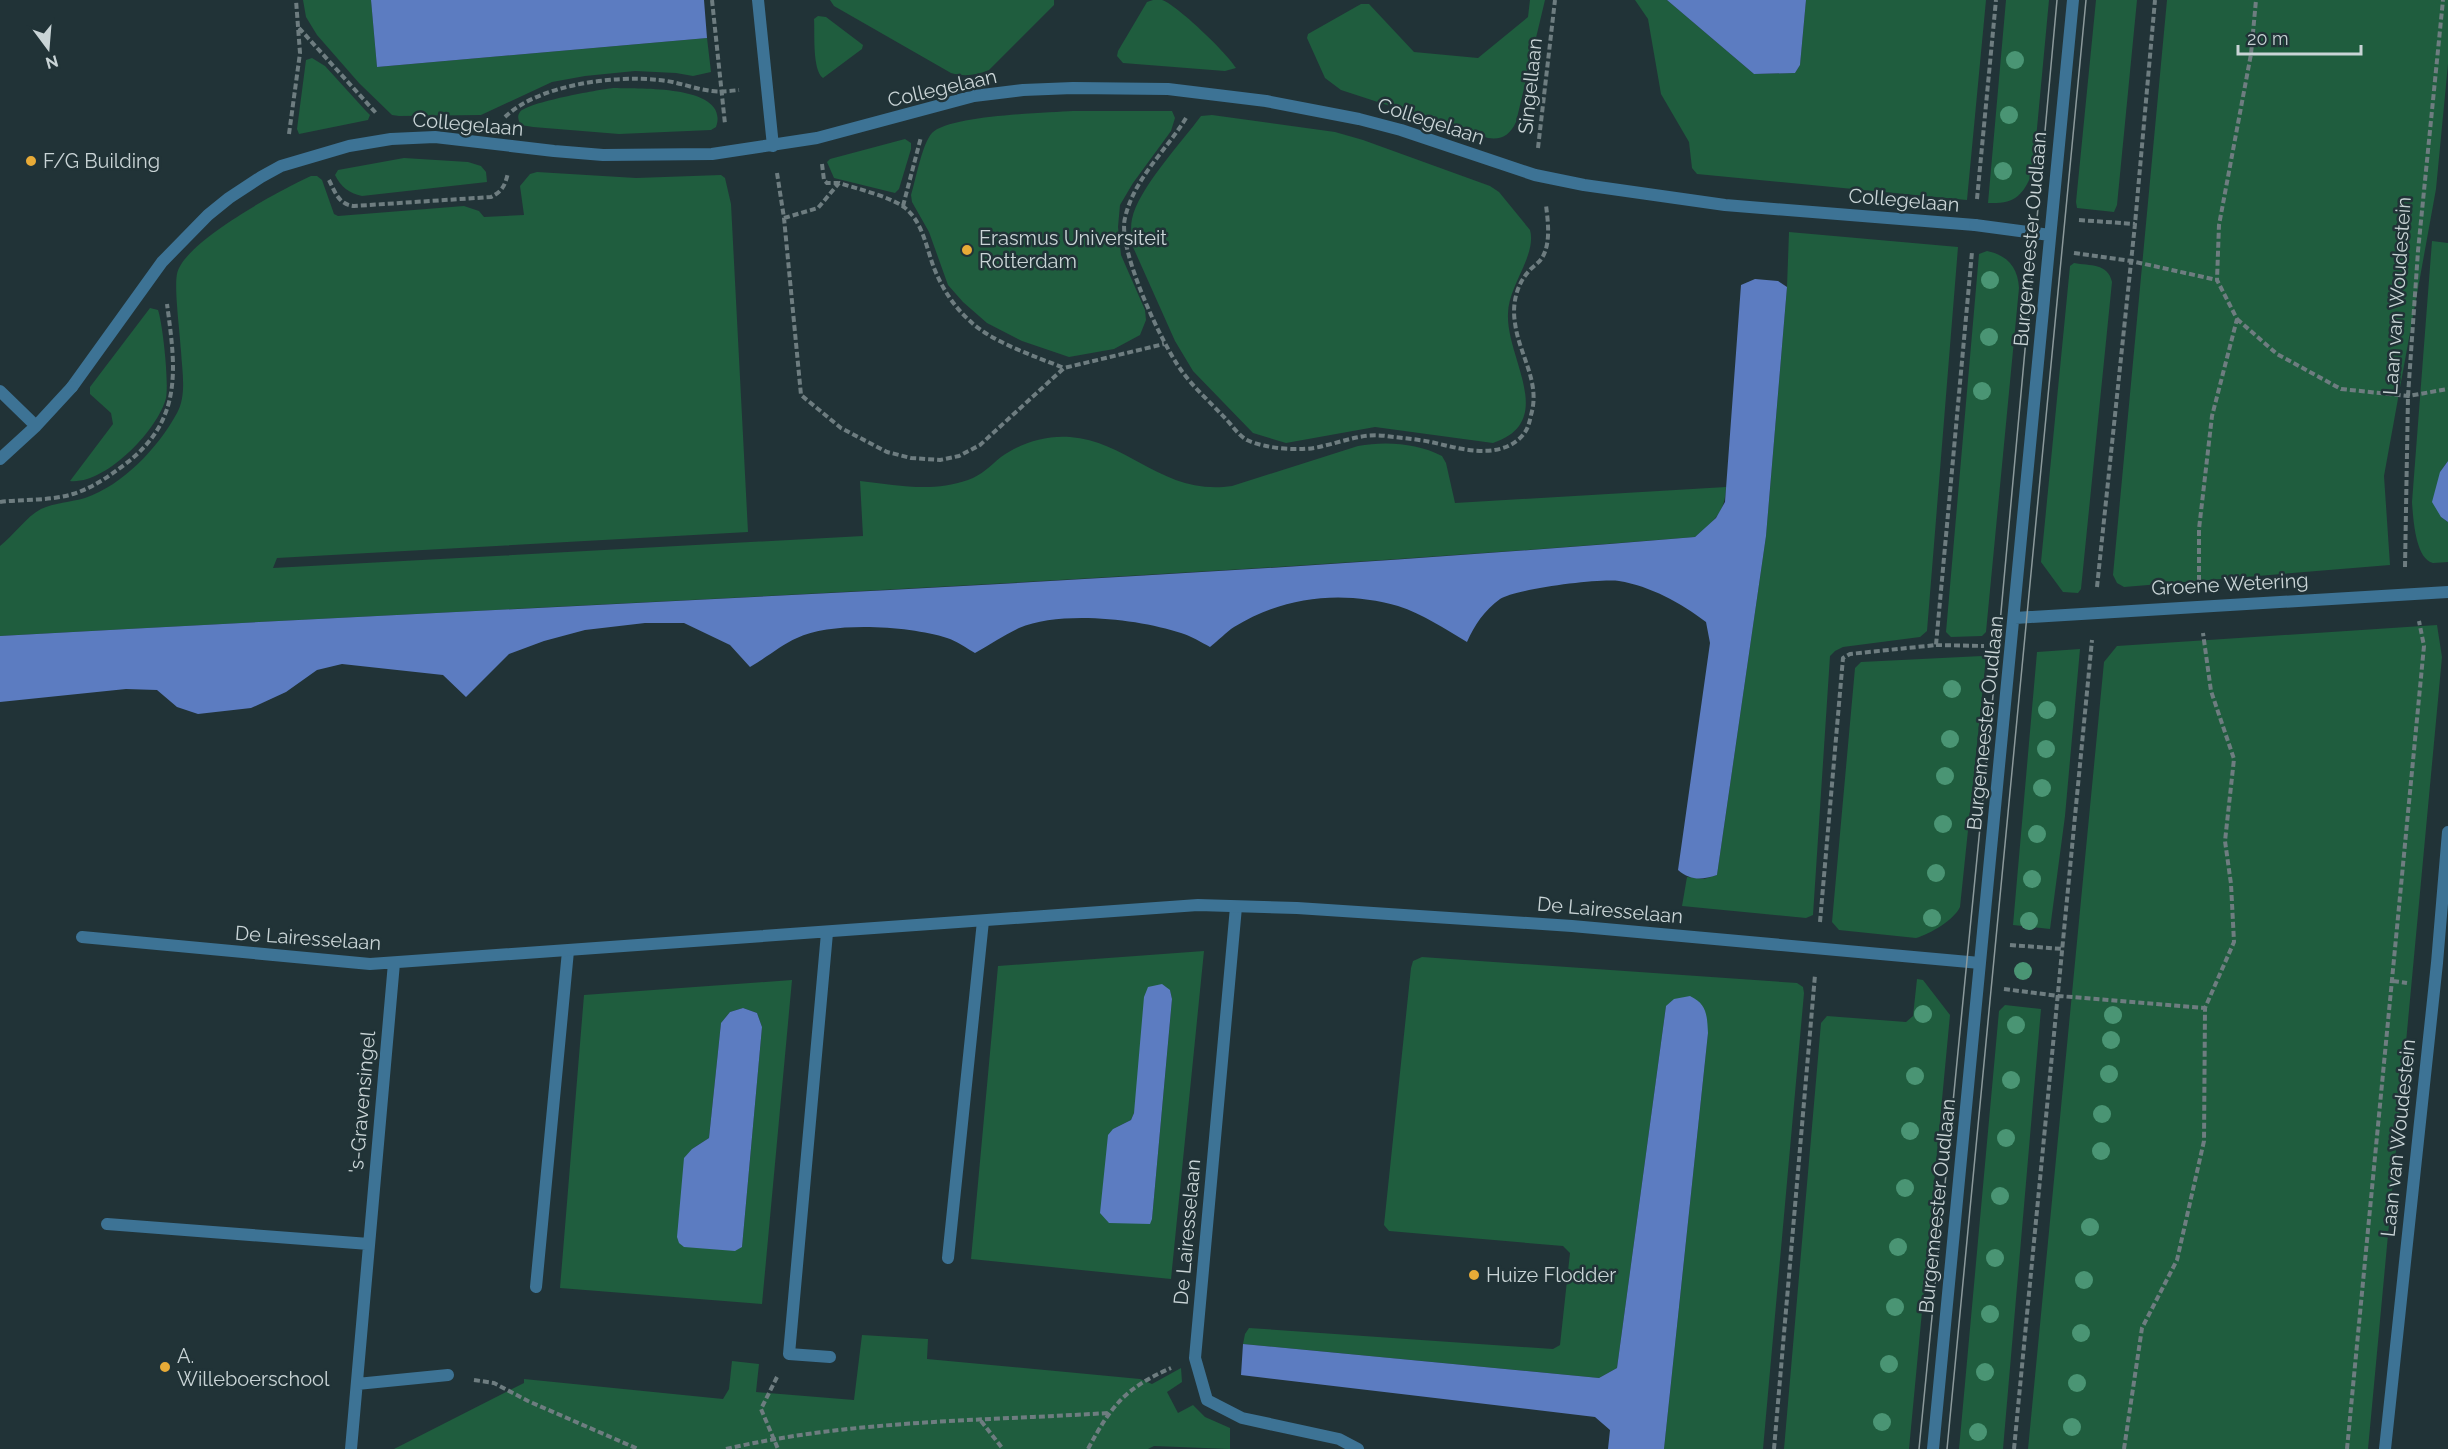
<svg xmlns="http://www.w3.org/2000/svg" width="2448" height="1449" font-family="Raleway,sans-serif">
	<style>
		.green { fill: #1f5d3e; fill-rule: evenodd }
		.water { fill: #5c7cc1 }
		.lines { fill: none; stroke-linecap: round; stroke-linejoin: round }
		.path { stroke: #6e7d80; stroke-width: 4; stroke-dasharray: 6 3; stroke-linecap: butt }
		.service { stroke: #3d7395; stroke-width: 12 }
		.pedestrian { stroke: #3d7395; stroke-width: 12 }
		.minor { stroke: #3d7395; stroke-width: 12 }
		.tram { stroke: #8c9a9c; stroke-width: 1.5 }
		.tree { fill: #4a9574 }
		.poi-dot { fill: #e8ab37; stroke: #213337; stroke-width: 2 }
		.labels { text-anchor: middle; stroke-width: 5; stroke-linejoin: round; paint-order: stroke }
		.street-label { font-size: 20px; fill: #c9d4d6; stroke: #213337 }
		.poi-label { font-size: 20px; fill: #c9d4d6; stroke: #213337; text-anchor: start }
	</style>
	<rect width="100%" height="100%" fill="#213337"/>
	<!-- green -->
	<path class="green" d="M303 0H371L377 67 707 38 711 72 693 76 676 73 635 71 585 76 552 82 481 115 399 116 392 115 359 83 317 35 306 17Z
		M830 0H1054V5L989 70C976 75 965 77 951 73L834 6Z
		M1153 0C1153 0 1162 0 1162 0 1176 4 1229 55 1236 68L1225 71 1123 63 1117 56 1118 51 1147 2Z
		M1530 0H1545L1516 122C1510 135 1502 140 1488 138L1341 90 1325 78 1307 38 1308 34 1361 4H1369L1414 52 1478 58 1528 17Z
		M1635 0H1667L1754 74 1795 73 1800 65 1806 0H1986L1967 200 1697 174 1692 168 1689 142 1661 94 1648 19Z
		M2006 0H2049L2033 171C2023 196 2015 204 1988 203Z
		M2096 0H2137L2117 205 2114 212 2077 208 2076 202Z
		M2167 0H2448V64L2436 189 2384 476 2390 565 2124 587 2117 583 2113 575Z
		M818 16 826 17 863 45 862 49 823 78C812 70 815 33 814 19Z
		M312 58 325 66 366 111 370 115 368 120 299 134 297 129 306 60Z
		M613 88C636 89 731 84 716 127L711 130 619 134 533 127 521 125C518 120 517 116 520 112 528 102 598 90 613 88Z
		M1073 111H1172L1175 118 1171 131 1133 183 1120 205 1118 227 1121 255 1145 310 1146 320 1140 335 1114 349 1069 357 1022 341 987 323 963 302 948 285 929 232 912 202 911 195C916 179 922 144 932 133 950 115 1045 113 1073 111Z
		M1212 115 1335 132 1363 140 1490 186 1499 192 1530 230C1537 255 1508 286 1508 314 1506 359 1558 421 1493 443L1375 427 1286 443 1253 433 1193 371 1175 341 1133 247C1132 238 1130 228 1132 219 1138 189 1182 142 1201 116Z
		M905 139 911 143V149L899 189 895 193 834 178 827 162 830 159Z
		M404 158 468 162 481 166 486 172 487 182 362 196C349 193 341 187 335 175L338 170Z
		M537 172 636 178 721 175 725 178 731 204 748 532 277 558 273 568 863 536 860 481C898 485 931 493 968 480 982 475 990 466 1001 457 1020 443 1046 435 1070 437 1129 441 1163 496 1232 486L1358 446C1385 441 1417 443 1442 456L1446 463 1455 503 1726 487C1725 514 1714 520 1695 537 1131 583 565 604 0 636V546C13 536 27 516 41 509 54 503 71 502 85 498 123 485 158 448 177 413 187 395 182 371 181 351 180 332 174 289 177 274 183 242 282 189 311 176H317L322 180 334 214 338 216 464 206 479 211 484 217 524 215 520 186 530 174Z
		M1789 232 1958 247 1927 631 1920 637 1843 647 1835 651 1830 656 1813 915 1806 918 1682 906 1687 877 1704 879 1717 875 1766 536 1787 287Z
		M2432 241 2448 243V461L2440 472 2441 517 2448 522V562C2444 562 2438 563 2433 563 2415 559 2413 516 2412 502Z
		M1987 251C2007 255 2018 267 2019 288L1986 632 1982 636 1951 637 1946 632 1979 254Z
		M2074 263C2090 266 2108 263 2112 282L2081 589 2078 593 2063 592 2041 562 2070 266Z
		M150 308 158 310C163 325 169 383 166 398 158 430 105 485 70 481L113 424 111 413 90 394V387Z
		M2437 625 2442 657 2368 1449H2028L2104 662 2117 646Z
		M2080 649 2065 816 2050 929 2013 925 2037 652Z
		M1982 656 1986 658 1960 907C1954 920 1930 934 1916 938L1839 930 1832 922 1855 668 1861 662Z
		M1204 951 1171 1279 971 1259 998 966ZM1170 990 1172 999 1152 1219 1113 1129 1131 1120 1134 1113Z
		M1422 957 1797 983 1803 987 1804 993 1763 1449H1664L1708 1033 1666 1006 1617 1368 1599 1378 1243 1344 1245 1334 1249 1328 1553 1349 1560 1345 1570 1253 1563 1246 1389 1231 1384 1225 1411 968 1413 961Z
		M1917 979 1923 980 1950 1015 1909 1449H1784L1821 1023 1827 1016 1906 1022 1913 1016Z
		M792 980 762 1304 560 1288 584 995ZM743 1008 757 1013 762 1027 742 1247 692 1149 709 1138 721 1023 730 1012Z
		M2005 1005 2041 1009 2003 1449H1959L1999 1011Z
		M862 1335 928 1339 927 1359 1140 1379 1152 1384 1181 1368 1182 1382 1167 1392 1178 1413 1193 1405 1205 1417 1230 1428V1449L1154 1446 1148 1449H394L524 1383V1379L723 1399 729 1389 732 1361 759 1364 756 1392 854 1400Z"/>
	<!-- water -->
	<path class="water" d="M371 0H704L707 38 377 67Z
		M1667 0H1806L1800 65 1795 73 1754 74Z
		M1755 279 1778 281 1787 287 1766 536 1717 875C1702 880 1691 881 1678 870L1710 643 1706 622C1681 603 1650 586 1619 581 1600 578 1515 589 1500 599 1484 611 1475 624 1467 642 1445 629 1423 614 1398 606 1342 590 1284 596 1234 627 1226 632 1218 641 1210 647 1201 642 1191 636 1181 633 1139 619 1061 610 1019 628 1004 635 989 645 975 653 966 648 957 641 947 638 910 626 832 621 797 638 781 645 766 658 750 667L730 645 684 623H645L585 630 544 641 509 654 466 697 443 675 342 664 317 670 286 692 251 708 198 714 177 707 157 690 126 689 0 702V636C565 604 1131 584 1695 537L1716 518 1725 502 1741 285Z
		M2448 461V522L2441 517 2432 502 2440 472Z
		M1162 984 1170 990 1172 999 1152 1219 1150 1224 1109 1223 1100 1213 1108 1135 1113 1129 1131 1120 1134 1113 1144 997 1148 987Z
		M1690 996C1707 1004 1707 1015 1708 1033L1664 1449H1608L1610 1430 1595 1417 1241 1375 1243 1344 1599 1378 1617 1368 1666 1006 1674 999Z
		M743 1008 757 1013 762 1027 742 1247 735 1251 684 1247 679 1243 677 1237 684 1158 692 1149 709 1138 721 1023 730 1012Z"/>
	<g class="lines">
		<!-- path -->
		<path class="path" d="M712 0 725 124
			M299 28 376 113
			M505 117C538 85 613 75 658 80 676 81 694 89 712 91 721 92 730 91 739 90
			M1186 118C1166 151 1134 178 1125 218 1117 249 1162 344 1181 370 1193 387 1210 402 1224 417 1231 424 1239 436 1247 440 1266 449 1303 452 1323 446 1345 441 1363 433 1386 436 1401 438 1416 439 1431 442 1458 448 1495 460 1519 439 1527 432 1529 425 1531 415 1541 382 1519 355 1515 323 1512 305 1516 285 1529 271 1532 267 1539 263 1542 258 1551 243 1548 222 1546 205
			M289 134 300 53 296 0
			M1538 148 1555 0
			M822 164 824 180 827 183H838
			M777 173 784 218 801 395 841 428 887 452 911 458 940 460 959 456 980 445 1064 368 1164 344
			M329 180C335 192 339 205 354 206L491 197C503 191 505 185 508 173
			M1977 199 1996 0
			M903 206 921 137
			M784 218 818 208 839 183C858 189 888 196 904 207 923 222 926 247 934 268 942 288 954 307 970 321 991 342 1037 357 1064 368
			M2079 220 2135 224
			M2074 253 2131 261 2217 280
			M2237 319 2277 354 2341 389 2408 396 2448 389
			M0 502C23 499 50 501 73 494 92 488 108 477 124 465 183 421 176 370 167 304
			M2405 567 2408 396 2418 251 2443 0
			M2199 581V529L2212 416 2237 319 2217 280 2219 225 2251 54 2256 0
			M2097 587 2135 224 2155 0
			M1936 645 1984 646
			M1820 922 1843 658 1850 654 1936 645 1972 252
			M2010 945 2063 949
			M2393 981 2407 983
			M2004 989 2059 996 2205 1008
			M777 1377 761 1409 778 1449
			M474 1380 494 1383 528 1401 638 1449
			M981 1421 1003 1449
			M726 1449C851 1420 980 1421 1108 1413
			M1088 1449C1111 1406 1125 1388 1171 1368
			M1774 1449 1815 975
			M2014 1449 2092 640
			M2124 1449 2142 1328 2177 1260 2204 1141 2205 1008 2234 942 2231 884 2225 841 2234 759 2211 691 2203 633
			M2347 1449 2424 646 2419 621"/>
		<!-- service -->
		<path class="service" d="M1236 907 1195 1358 1207 1400 1242 1418 1339 1439 1358 1449
			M948 1258 983 921
			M536 1287 568 951"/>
		<!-- pedestrian -->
		<path class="pedestrian" d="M758 0 773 146
			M72 387 162 262 208 215 229 198 261 177 281 166 349 146 391 139 435 137 554 151 603 155 712 154 817 138 974 96 1023 90 1073 88 1168 89 1266 101 1359 119 1401 130 1535 175 1584 185 1725 205 1975 225"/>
		<!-- minor -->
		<path class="minor" d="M1975 225 2050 235
			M0 391 36 426
			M0 459 36 426 72 387
			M2015 618 2448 592
			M827 933 789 1354 830 1357
			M82 937 370 964 1198 905 1297 908 1572 926 1980 963
			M107 1224 369 1244
			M357 1384 448 1375
			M351 1449 394 963
			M1933 1449 2073 0
			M2385 1449 2437 963 2448 832"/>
		<!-- tram -->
		<path class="tram" d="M1919 1449 1999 634 2057 0
			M1947 1449 2086 0"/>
	</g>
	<!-- trees -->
	<g class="tree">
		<circle cx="2015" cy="60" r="9"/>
		<circle cx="2009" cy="115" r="9"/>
		<circle cx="2003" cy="171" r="9"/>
		<circle cx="1990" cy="280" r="9"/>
		<circle cx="1989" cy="337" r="9"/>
		<circle cx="1982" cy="391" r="9"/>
		<circle cx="1952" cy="689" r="9"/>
		<circle cx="2047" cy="710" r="9"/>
		<circle cx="1950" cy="739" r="9"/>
		<circle cx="2046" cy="749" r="9"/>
		<circle cx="1945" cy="776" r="9"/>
		<circle cx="2042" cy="788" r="9"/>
		<circle cx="1943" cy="824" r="9"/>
		<circle cx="2037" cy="834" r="9"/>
		<circle cx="1936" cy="873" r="9"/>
		<circle cx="2032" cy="879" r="9"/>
		<circle cx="1932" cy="918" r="9"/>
		<circle cx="2029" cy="921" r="9"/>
		<circle cx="2023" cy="971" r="9"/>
		<circle cx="1923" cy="1014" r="9"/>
		<circle cx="2113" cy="1015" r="9"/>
		<circle cx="2016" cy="1025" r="9"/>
		<circle cx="2111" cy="1040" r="9"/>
		<circle cx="2109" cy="1074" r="9"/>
		<circle cx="1915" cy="1076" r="9"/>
		<circle cx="2011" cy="1080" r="9"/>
		<circle cx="2102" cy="1114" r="9"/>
		<circle cx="1910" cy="1131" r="9"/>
		<circle cx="2006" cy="1138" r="9"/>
		<circle cx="2101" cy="1151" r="9"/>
		<circle cx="1905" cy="1188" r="9"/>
		<circle cx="2000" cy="1196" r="9"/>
		<circle cx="2090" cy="1227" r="9"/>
		<circle cx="1898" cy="1247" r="9"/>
		<circle cx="1995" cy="1258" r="9"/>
		<circle cx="2084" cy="1280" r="9"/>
		<circle cx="1895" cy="1307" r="9"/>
		<circle cx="1990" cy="1314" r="9"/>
		<circle cx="2081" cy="1333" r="9"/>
		<circle cx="1889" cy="1364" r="9"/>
		<circle cx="1985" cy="1372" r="9"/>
		<circle cx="2077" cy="1383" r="9"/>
		<circle cx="1882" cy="1422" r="9"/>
		<circle cx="2072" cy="1427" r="9"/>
		<circle cx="1978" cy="1432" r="9"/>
	</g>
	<!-- markers -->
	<g class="poi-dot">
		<circle cx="31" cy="161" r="6"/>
		<circle cx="967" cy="250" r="6"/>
		<circle cx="1474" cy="1275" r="6"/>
		<circle cx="165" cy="1367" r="6"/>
	</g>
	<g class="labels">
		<!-- street labels -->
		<g class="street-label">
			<text transform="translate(1530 86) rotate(-84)" y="7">Singellaan</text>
			<text transform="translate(942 88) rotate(-13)" y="7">Collegelaan</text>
			<text transform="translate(1431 121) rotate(18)" y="7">Collegelaan</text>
			<text transform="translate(468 124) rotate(5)" y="7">Collegelaan</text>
			<text transform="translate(1904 200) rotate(5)" y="7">Collegelaan</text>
			<text transform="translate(2030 239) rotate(-85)" y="7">Burgemeester Oudlaan</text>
			<text transform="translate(2397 296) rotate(-86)" y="7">Laan van Woudestein</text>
			<text transform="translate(2230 584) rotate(-3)" y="7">Groene Wetering</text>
			<text transform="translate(1985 723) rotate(-84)" y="7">Burgemeester Oudlaan</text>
			<text transform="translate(1610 910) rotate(5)" y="7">De Lairesselaan</text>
			<text transform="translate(308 938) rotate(4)" y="7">De Lairesselaan</text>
			<text transform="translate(362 1102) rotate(-85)" y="7">'s-Gravensingel</text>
			<text transform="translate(2398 1138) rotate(-84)" y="7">Laan van Woudestein</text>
			<text transform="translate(1937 1206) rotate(-84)" y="7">Burgemeester Oudlaan</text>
			<text transform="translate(1187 1232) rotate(-85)" y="7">De Lairesselaan</text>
		</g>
		<!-- poi labels -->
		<g class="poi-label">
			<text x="43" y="168">F/G Building</text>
			<text x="979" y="245">Erasmus Universiteit<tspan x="979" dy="23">Rotterdam</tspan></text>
			<text x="1486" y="1282">Huize Flodder</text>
			<text x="177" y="1363">A.<tspan x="177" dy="23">Willeboerschool</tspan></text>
		</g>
	</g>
	<!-- north arrow -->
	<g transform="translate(48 48) rotate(164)" stroke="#213337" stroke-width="4.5" paint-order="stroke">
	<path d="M0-4.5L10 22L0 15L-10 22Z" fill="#c9d4d6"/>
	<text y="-9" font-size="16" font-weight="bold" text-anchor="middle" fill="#c9d4d6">N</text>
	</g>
	<!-- scale -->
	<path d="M2238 45v9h123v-9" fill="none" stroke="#c9d4d6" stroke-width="3"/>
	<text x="2247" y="45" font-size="18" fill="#c9d4d6" stroke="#213337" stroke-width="4.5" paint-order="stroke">20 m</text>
</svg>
